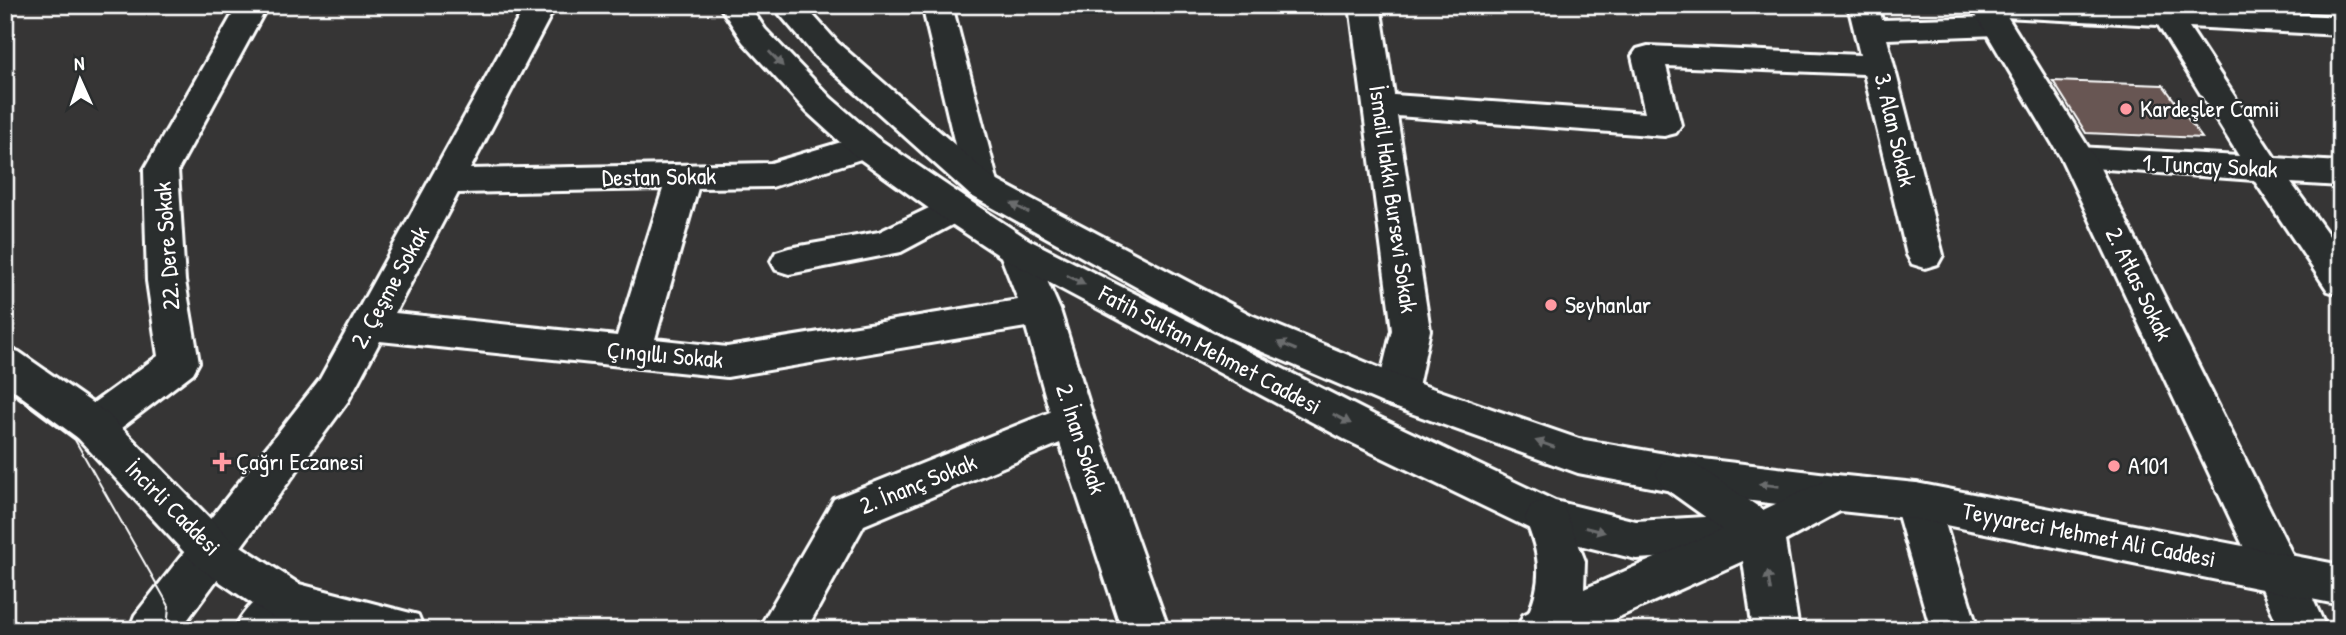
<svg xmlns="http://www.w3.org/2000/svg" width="2346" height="635" font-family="'Patrick Hand',sans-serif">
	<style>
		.building { fill: #685752; stroke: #fff; stroke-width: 2 }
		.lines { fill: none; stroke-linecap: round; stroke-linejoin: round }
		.street-casing { stroke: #fff; stroke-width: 6 }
		.secondary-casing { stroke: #fff; stroke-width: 6 }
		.primary-casing { stroke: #fff; stroke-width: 6 }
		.street { fill: #2a2d2e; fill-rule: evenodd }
		.secondary { fill: #2a2d2e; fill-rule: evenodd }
		.primary { fill: #2a2d2e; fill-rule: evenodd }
		.tram { stroke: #fff; stroke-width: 2 }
		.oneway { fill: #6a6c6d }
		.poi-dot { fill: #ff9aa2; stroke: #2a2d2e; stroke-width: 2.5 }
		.labels { text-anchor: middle; stroke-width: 5; stroke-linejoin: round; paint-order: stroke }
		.poi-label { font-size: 24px; fill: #fff; stroke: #2a2d2e; text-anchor: start }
		.street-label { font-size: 24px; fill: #fff; stroke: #2a2d2e }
	</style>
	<rect width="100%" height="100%" fill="#363535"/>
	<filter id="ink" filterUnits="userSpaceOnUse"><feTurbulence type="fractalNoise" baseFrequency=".0143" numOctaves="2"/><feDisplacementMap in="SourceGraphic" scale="14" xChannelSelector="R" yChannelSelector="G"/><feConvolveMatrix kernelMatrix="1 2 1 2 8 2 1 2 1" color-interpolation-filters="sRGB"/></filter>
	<g filter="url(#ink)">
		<!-- building -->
		<path class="building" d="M2053 81 2163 85 2202 138 2086 133Z"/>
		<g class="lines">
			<defs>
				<path id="street" d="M238 5H268L178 170 185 281 199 362 193 373 108 438 93 443 78 438 72 426 78 414 158 356 147 281 144 170Z
					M526 5H556L470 169 771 163 865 135 877 138 882 146 877 154 772 187 698 188 655 339 727 347 1018 300 998 249 1003 240 1016 236 1029 240 1060 310 1094 420 1169 630H1122L1060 443 864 525 806 630H758L834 499 1050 412 1026 327 727 377 380 341 348 401 180 630H129L135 615 320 379ZM663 189 617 336 395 313 458 193Z
					M922 5H952L999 187 994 195 982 199 970 195 965 187Z
					M1350 5H1380L1394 95 1645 113 1632 56 1637 49 1648 46 1860 55 1848 5H1878L1882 20 1997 17 2008 19 2012 26 2008 33 1997 35 1887 39 1943 255 1938 264 1925 268 1912 264 1907 255 1864 74 1666 66 1681 125 1676 133 1664 136 1397 116 1430 330 1417 392 1411 403 1397 408 1383 403 1377 392 1392 330Z
					M1972 5H2123L2341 17V35L2189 27 2275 158 2341 162V186L2291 183 2341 252V295L2328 291 2254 180 2066 166 2061 158 2066 150 2078 147 2239 156 2158 25 1986 16 1975 13Z
					M954 196 967 199 972 208 967 217 901 252 789 274 776 270 771 261 776 252 789 248 879 232Z
					M1916 483 1931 488 1938 501 1978 630H1931L1894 501 1901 488Z
					M2278 552 2294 558 2327 630H2280L2255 572 2262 558Z
					M288 581 304 587 311 602 304 617 290 630H234C244 607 265 590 288 581Z"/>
				<path id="secondary" d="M719 5H749L765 29 831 98 877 138 967 199 1029 240 1374 415 1555 501 1636 521 1757 514 1773 520 1779 533 1773 546 1757 552 1636 559 1547 537 1344 439 1003 258 941 217 853 154 807 112 743 42Z
					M772 5H804L838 43 994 179 1251 315 1411 381 1579 439 1677 456 1836 475 1851 480 1858 493 1851 506 1836 511 1677 492 1578 473 1383 403 1223 335 970 195 816 57Z
					M1970 5H2000L2095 158 2301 572 2294 586 2278 592 2262 586 2061 158Z"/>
				<path id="primary" d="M5 348 19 352 108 414 230 539 299 584 418 615 424 630H316L272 617 198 567 78 438 5 384Z
					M1677 456 1692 462 1763 510 1836 475 1916 483 2341 565V605L1916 519 1840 511 1785 541 1799 630H1753L1743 561 1590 630H1517L1523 615 1529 612C1544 577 1539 553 1525 518L1531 505 1547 499 1563 505 1585 561 1584 589 1722 529 1662 486 1656 474 1662 462Z"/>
			</defs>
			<!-- street casing -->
			<use href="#street" class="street-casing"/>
			<!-- secondary casing -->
			<use href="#secondary" class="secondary-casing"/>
			<!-- primary casing -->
			<use href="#primary" class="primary-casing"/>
			<!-- street -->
			<use href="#street" class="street"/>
			<!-- secondary -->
			<use href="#secondary" class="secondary"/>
			<!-- primary -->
			<use href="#primary" class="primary"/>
			<!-- tram -->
			<path class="tram" d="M5 388 75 440 169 606 167 630"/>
		</g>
		<!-- one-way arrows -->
		<defs><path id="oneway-solid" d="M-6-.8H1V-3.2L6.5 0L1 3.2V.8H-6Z" transform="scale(1.75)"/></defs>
		<g class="oneway">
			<use href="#oneway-solid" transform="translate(776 59) rotate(47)"/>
			<use href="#oneway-solid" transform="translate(1020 208) rotate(-152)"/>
			<use href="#oneway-solid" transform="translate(1076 280) rotate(27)"/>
			<use href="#oneway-solid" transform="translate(1287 346) rotate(-157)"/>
			<use href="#oneway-solid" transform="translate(1342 419) rotate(28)"/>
			<use href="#oneway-solid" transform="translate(1545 444) rotate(-161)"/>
			<use href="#oneway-solid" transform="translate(1769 485) rotate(-173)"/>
			<use href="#oneway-solid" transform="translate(1595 530) rotate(14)"/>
			<use href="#oneway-solid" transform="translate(1769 581) rotate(-99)"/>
		</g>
	</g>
	<!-- markers -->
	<g class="poi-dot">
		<circle cx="2126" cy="109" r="7"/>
		<circle cx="1551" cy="305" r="7"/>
		<path d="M218.5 451.5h7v7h7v7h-7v7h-7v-7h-7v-7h7z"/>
		<circle cx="2114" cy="466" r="7"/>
	</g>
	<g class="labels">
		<!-- poi labels -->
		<g class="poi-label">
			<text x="2140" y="117">Kardeşler Camii</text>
			<text x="1565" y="313">Seyhanlar</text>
			<text x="236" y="470">Çağrı Eczanesi</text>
			<text x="2128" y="474">A101</text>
		</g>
		<!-- street labels -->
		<g class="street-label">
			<text transform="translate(1895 130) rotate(77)" y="8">3. Alan Sokak</text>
			<text transform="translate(2210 166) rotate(3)" y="8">1. Tuncay Sokak</text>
			<text transform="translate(659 177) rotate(-1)" y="8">Destan Sokak</text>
			<text transform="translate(1393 199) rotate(82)" y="8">İsmail Hakkı Bursevi Sokak</text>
			<text transform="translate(167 246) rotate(-94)" y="8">22. Dere Sokak</text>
			<text transform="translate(2139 284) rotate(64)" y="8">2. Atlas Sokak</text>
			<text transform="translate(390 287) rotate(-61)" y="8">2. Çeşme Sokak</text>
			<text transform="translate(1210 350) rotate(28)" y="8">Fatih Sultan Mehmet Caddesi</text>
			<text transform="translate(665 355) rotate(5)" y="8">Çıngıllı Sokak</text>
			<text transform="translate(1081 439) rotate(72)" y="8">2. İnan Sokak</text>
			<text transform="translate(918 484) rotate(-22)" y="8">2. İnanç Sokak</text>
			<text transform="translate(173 508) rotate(45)" y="8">İncirli Caddesi</text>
			<text transform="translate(2089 535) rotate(11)" y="8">Teyyareci Mehmet Ali Caddesi</text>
		</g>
	</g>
	<!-- margin -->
	<rect width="2346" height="635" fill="none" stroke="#2a2d2e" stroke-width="28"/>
	<rect x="14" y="14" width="2318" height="607" fill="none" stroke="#fff" stroke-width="2.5" filter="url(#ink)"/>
	<!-- north arrow -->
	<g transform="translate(80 80) rotate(357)" stroke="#2a2d2e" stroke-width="5" paint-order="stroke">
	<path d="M0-5L12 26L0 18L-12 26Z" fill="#ffffff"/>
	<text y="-10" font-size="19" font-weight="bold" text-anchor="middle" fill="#ffffff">N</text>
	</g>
</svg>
